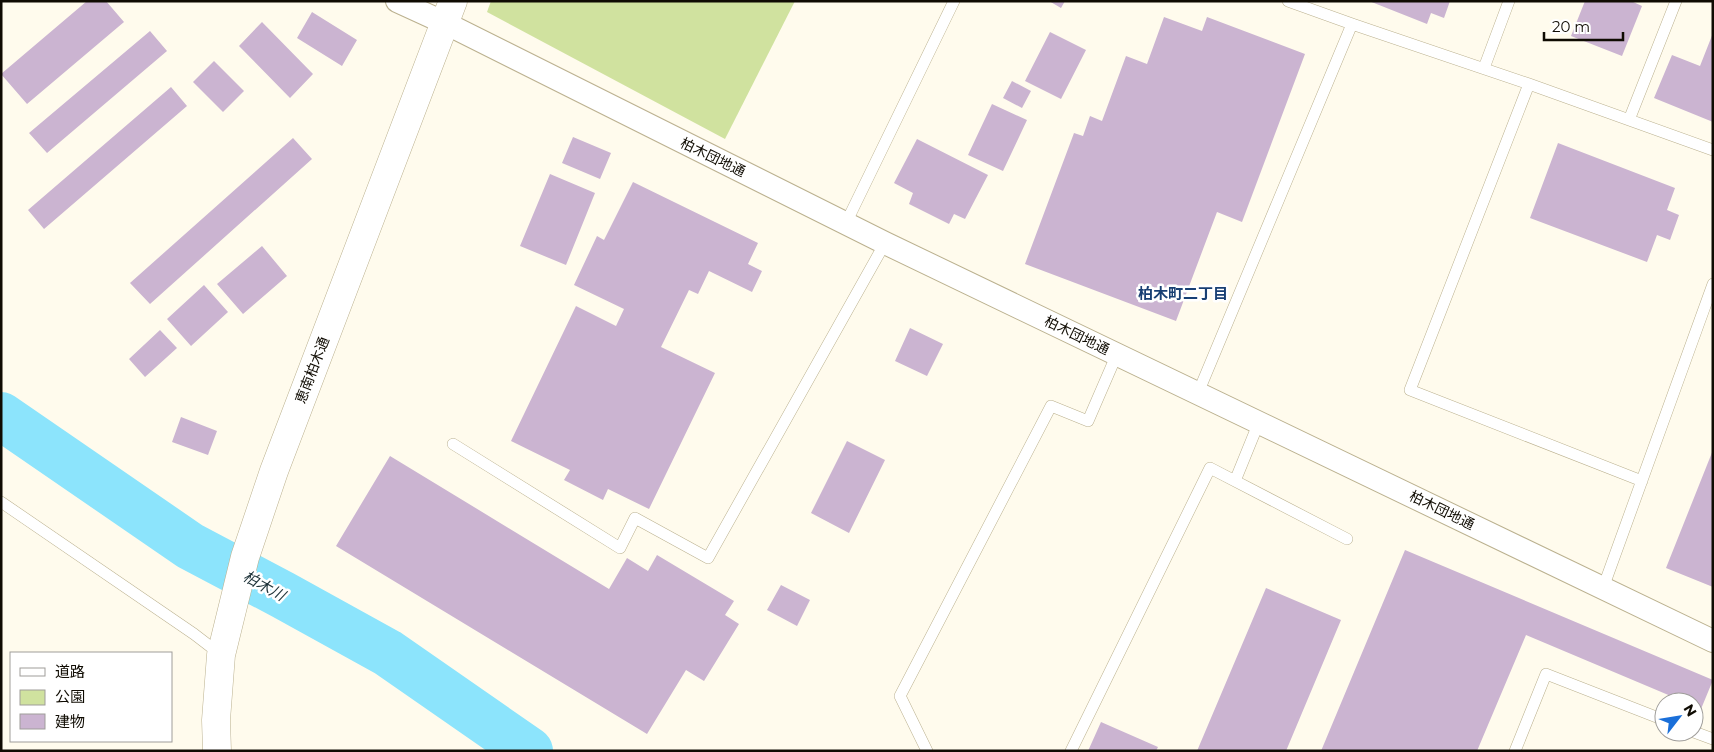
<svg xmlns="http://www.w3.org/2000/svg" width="1714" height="752" font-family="Montserrat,'Noto Sans JP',sans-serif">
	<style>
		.green { fill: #d0e29f }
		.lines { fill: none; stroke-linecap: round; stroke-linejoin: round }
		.river { stroke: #8ce4fc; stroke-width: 48 }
		.building { fill: #cbb4d1 }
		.service-casing { stroke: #bbb18f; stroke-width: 12 }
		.minor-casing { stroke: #bbb18f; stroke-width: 24 }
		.tertiary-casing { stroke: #bbb18f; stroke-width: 29 }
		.service { stroke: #fff; stroke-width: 11 }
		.minor { stroke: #fff; stroke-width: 22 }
		.tertiary { stroke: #fff; stroke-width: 28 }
		.labels { text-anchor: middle; stroke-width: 5; stroke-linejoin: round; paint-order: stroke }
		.street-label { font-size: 14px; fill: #0f0b02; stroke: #fff }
		.neighbourhood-label { font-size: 15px; font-weight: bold; fill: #183f73; stroke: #fff }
		.water-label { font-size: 15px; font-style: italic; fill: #1f3339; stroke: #fff }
	</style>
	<rect width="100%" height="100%" fill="#fffbed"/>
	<!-- green -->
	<path class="green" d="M491 1H795L725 139 487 12Z"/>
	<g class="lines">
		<!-- river -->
		<path class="river" d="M1 416 190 546 283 595 388 653 529 751"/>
	</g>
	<!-- building -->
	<path class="building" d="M87 1H106L124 22 27 104 1 74Z
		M1049 1H1065L1061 8Z
		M1369 1H1450L1444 18 1431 13 1427 24Z
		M1585 1H1631L1642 6 1622 56 1571 36Z
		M312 12 357 40 342 66 297 38Z
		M1164 17 1202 31 1207 17 1305 54 1242 222 1217 212 1176 321 1025 264 1074 133 1083 136 1090 116 1102 121 1126 56 1147 64Z
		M262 22 313 74 290 98 239 46Z
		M150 31 167 51 47 153 29 133Z
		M1050 32 1086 50 1061 99 1025 81Z
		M1713 33V122L1654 98 1672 55 1700 66Z
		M214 61 244 91 223 112 193 82Z
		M1012 81 1031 91 1022 108 1003 98Z
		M171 87 187 106 44 229 28 210Z
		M992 104 1027 120 1003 171 968 155Z
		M573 137 611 153 600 179 562 163Z
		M293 138 312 159 150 304 130 283Z
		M917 139 988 175 965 219 954 214 949 224 909 204 913 193 894 183Z
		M1558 143 1675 188 1667 210 1679 215 1670 240 1657 235 1647 262 1530 218Z
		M550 174 595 193 566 265 520 246Z
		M633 182 758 243 748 264 762 271 752 292 709 271 698 294 689 290 661 347 715 373 649 509 608 489 603 500 564 480 570 470 511 441 576 306 616 326 624 309 574 285 597 236 604 240Z
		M262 246 287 276 243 314 217 284Z
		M204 285 228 312 191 346 167 319Z
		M910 328 943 344 927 376 895 361Z
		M160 330 177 348 145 377 129 359Z
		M181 417 217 431 208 455 172 442Z
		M847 441 885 460 849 533 811 513Z
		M1713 450V587L1666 568Z
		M390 456 609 589 627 558 648 571 657 555 734 601 725 615 739 624 704 681 686 670 647 734 336 546Z
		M1405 550 1713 680 1701 709 1694 706V702H1685L1526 635 1477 751H1321Z
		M781 585 810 600 797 626 767 610Z
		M1266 588 1341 620 1286 751H1197Z
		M1101 722 1158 747 1156 751H1088Z"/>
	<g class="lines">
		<defs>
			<path id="service" d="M1288 1 1352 24
				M1484 68 1509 1
				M1529 84 1410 390 1642 481
				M1629 120 1676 1
				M846 223 954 1
				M1198 393 1352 24 1529 84 1713 150
				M453 444 620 548 635 518 708 558 885 243
				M1235 481 1259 422
				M1 502 194 634 220 654
				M1603 588 1713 284
				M1694 732 1713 739
				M927 751 900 696 1051 406 1088 421 1117 354
				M1071 751 1210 468 1347 539
				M1515 751 1546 674 1664 720"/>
			<path id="minor" d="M397 1 445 23 885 243 1713 641"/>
			<path id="tertiary" d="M217 751 216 720 221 655 245 557 274 471 453 1"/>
		</defs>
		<!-- service casing -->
		<use href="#service" class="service-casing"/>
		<!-- minor casing -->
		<use href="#minor" class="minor-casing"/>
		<!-- tertiary casing -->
		<use href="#tertiary" class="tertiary-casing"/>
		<!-- service -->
		<use href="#service" class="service"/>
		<!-- minor -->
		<use href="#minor" class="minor"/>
		<!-- tertiary -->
		<use href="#tertiary" class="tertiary"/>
	</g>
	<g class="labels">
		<!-- street labels -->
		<g class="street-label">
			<text transform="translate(713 157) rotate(26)" y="5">柏木団地通</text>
			<text transform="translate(1077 335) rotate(26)" y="5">柏木団地通</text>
			<text transform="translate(312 370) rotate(-69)" y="5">恵南柏木通</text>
			<text transform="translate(1442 510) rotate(26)" y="5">柏木団地通</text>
		</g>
		<!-- neighbourhood labels -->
		<g class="neighbourhood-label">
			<text x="1183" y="299">柏木町二丁目</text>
		</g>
		<!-- water labels -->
		<g class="water-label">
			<text transform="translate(264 586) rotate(29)" y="5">柏木川</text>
		</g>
	</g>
	<!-- border -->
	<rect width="1714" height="752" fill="none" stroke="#0f0b02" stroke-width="5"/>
	<!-- legend -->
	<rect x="10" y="652" width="162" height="90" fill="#ffffff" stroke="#9f9d9a"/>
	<rect x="20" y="668" width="25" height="8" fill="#ffffff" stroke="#9f9d9a"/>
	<text x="55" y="677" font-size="15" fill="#0f0b02">道路</text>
	<rect x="20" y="690" width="25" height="15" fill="#d0e29f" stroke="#9f9d9a"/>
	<text x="55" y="702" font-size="15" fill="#0f0b02">公園</text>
	<rect x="20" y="714" width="25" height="15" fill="#cbb4d1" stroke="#9f9d9a"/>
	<text x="55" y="727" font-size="15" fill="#0f0b02">建物</text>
	<!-- north arrow -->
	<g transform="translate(1679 717) rotate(59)"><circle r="24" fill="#ffffff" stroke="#9f9d9a"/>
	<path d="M0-4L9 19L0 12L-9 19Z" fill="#1a6fd9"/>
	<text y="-8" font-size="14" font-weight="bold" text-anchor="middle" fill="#0f0b02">N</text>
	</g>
	<!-- scale -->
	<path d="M1544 32v8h79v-8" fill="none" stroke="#0f0b02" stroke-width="2.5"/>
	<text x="1552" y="32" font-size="15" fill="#0f0b02" stroke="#ffffff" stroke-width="4" paint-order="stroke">20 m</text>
</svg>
